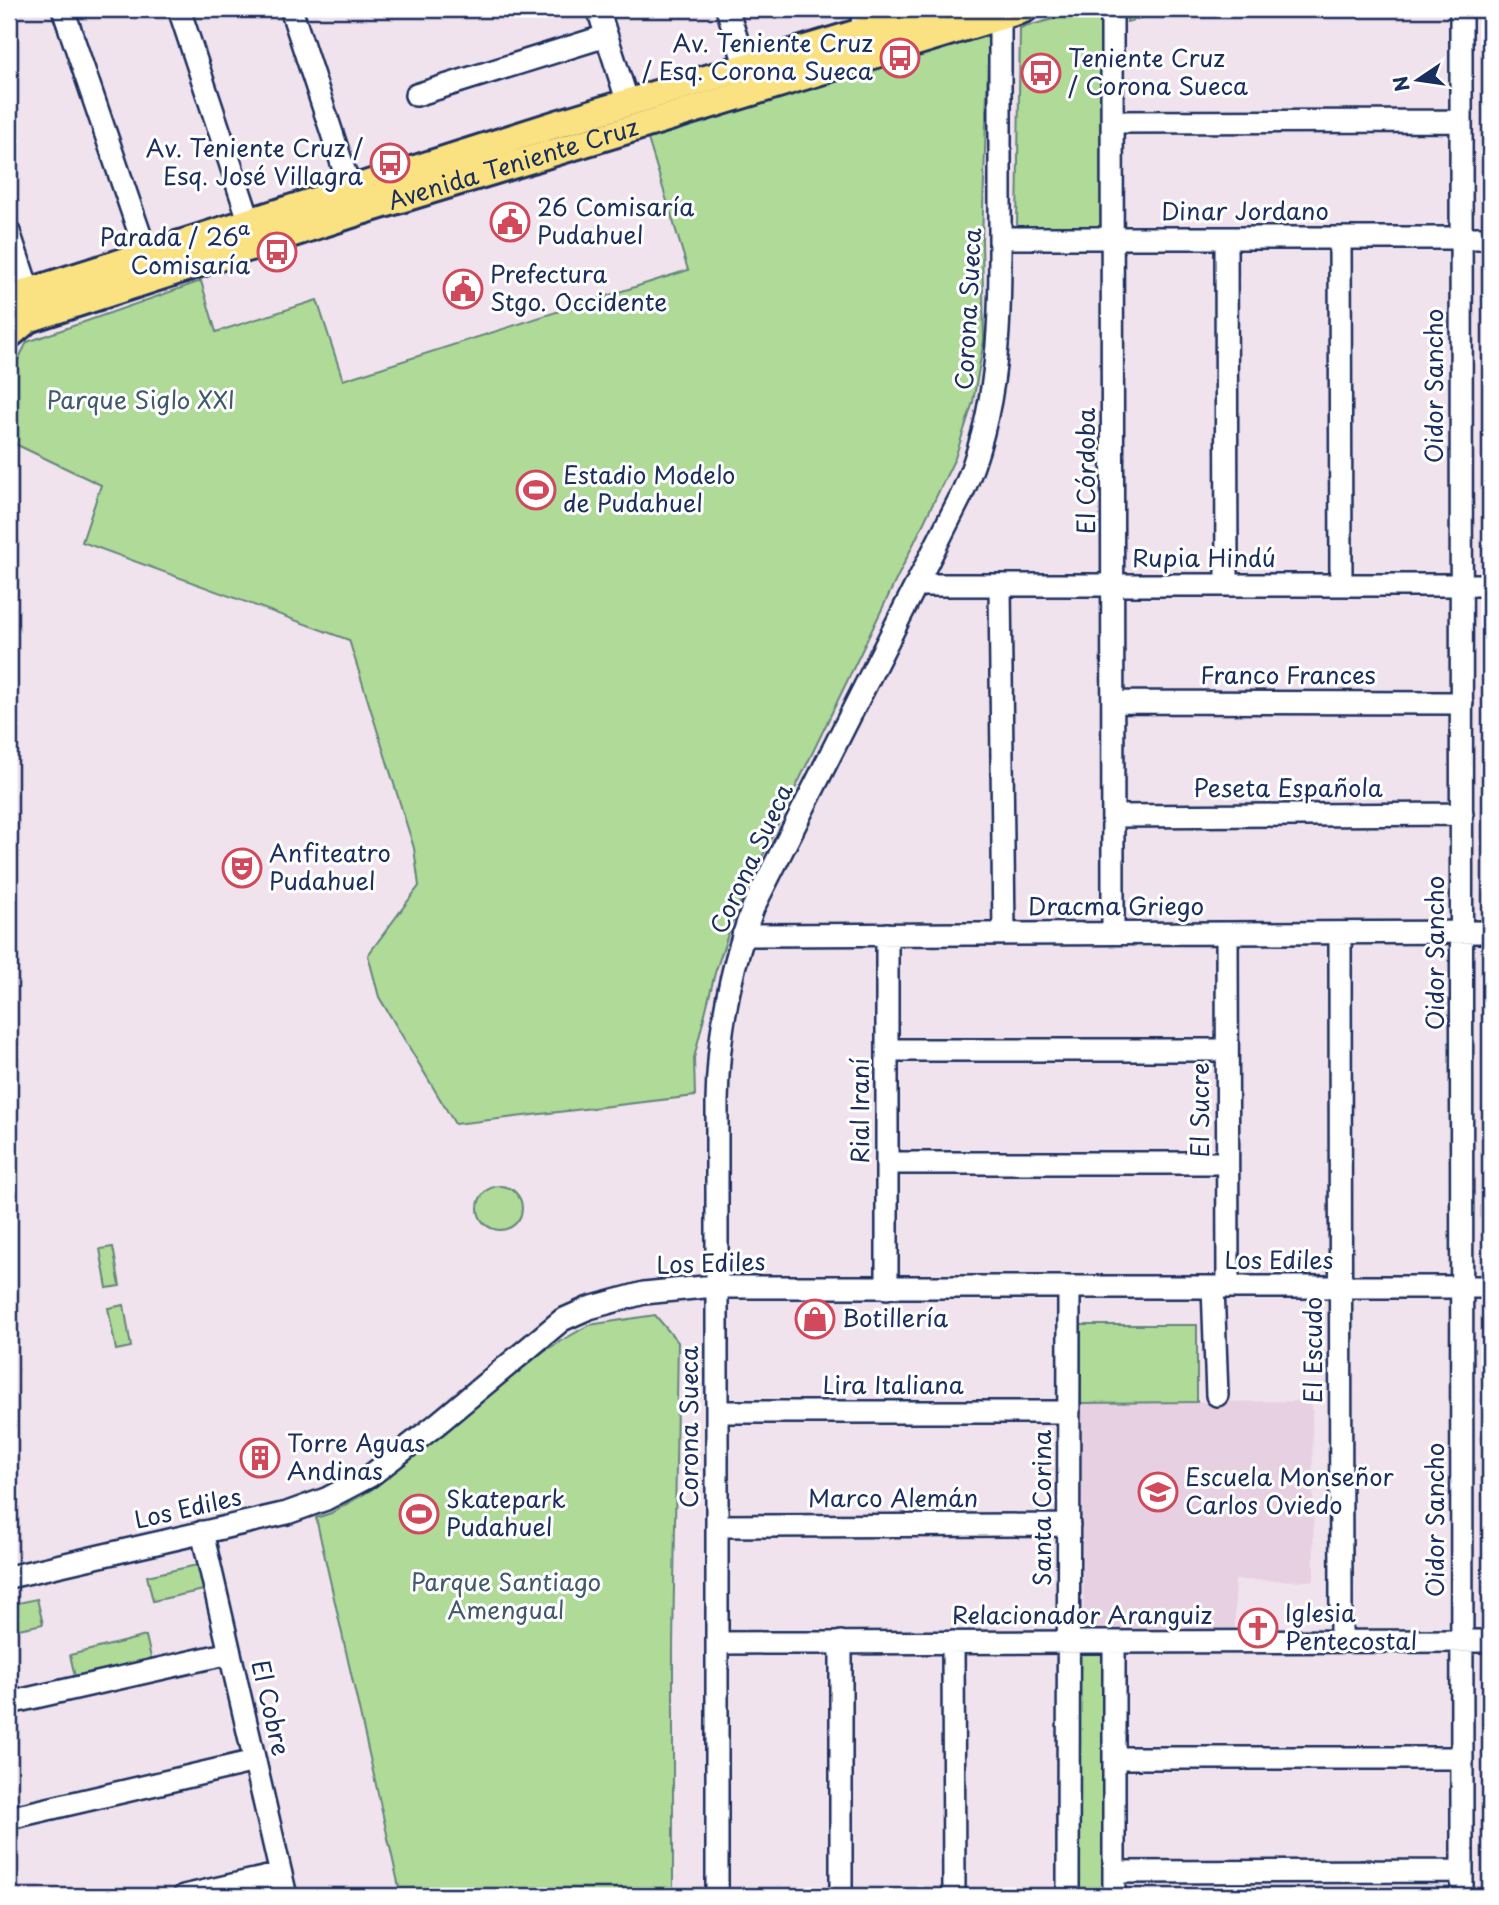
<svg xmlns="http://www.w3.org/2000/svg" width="1499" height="1905" font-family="'Playpen Sans',sans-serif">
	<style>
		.built { fill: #e7d0e1 }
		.green { fill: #afda98; stroke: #65847b; stroke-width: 2 }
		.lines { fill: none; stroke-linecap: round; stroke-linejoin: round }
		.minor-casing { stroke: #1b2f5e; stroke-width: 26 }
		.major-casing { stroke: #1b2f5e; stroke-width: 32 }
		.minor { stroke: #fff; stroke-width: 21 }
		.major { stroke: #fae181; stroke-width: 26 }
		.labels { text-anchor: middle; stroke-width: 6; stroke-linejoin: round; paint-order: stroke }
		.poi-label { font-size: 24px; fill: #1b2f5e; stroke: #fff; text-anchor: start }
		.street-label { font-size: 24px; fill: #1b2f5e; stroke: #fff }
		.park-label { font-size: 24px; fill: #405a6c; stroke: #fff }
	</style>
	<rect width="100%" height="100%" fill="#f1e3ed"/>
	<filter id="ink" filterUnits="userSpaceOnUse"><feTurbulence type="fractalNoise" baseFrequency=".0143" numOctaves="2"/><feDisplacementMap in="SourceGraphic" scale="14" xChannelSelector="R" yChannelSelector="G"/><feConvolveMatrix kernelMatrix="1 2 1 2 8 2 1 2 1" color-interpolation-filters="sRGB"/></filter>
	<g filter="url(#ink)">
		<!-- built -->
		<path class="built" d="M1312 1401 1314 1581 1235 1580V1635L1084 1636 1081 1403Z"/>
		<!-- green -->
		<path class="green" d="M1090 9H1107L1101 229 1017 226 1020 28Z
			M1128 9H1171L1127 22Z
			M989 31 982 240 984 340 973 402 955 458 736 911 715 973 694 1058 695 1096 455 1124 379 997 368 955 419 886 414 848 349 640 82 542 101 485 9 441V378L27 342 201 281 216 332 317 300 343 380 688 270 648 139Z
			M478 1208a22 22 0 1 1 44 0a22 22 0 1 1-44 0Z
			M113 1247 120 1286 107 1288 100 1249Z
			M124 1305 131 1347 116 1350 108 1308Z
			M655 1315 678 1342 673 1647V1896H401L316 1518 331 1513 371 1490 544 1351 589 1325Z
			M1080 1325H1197V1402L1081 1403Z
			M202 1564 208 1589 153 1601 147 1576Z
			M37 1599 43 1624 9 1631V1605Z
			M146 1636 152 1662 76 1681 70 1655Z
			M1077 1652H1109L1108 1896H1077Z"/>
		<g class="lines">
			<defs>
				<path id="minor" d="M63 9 147 255
					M179 9 250 223
					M291 9 355 203
					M598 9 628 103
					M727 9 746 67
					M862 9 863 32
					M1112 9 1113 933
					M1461 9 1462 1896
					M416 95 606 36
					M1113 122 1461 121
					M9 232 29 292
					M1000 238H1490
					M1226 238 1227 585
					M1340 238 1341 585
					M917 585H1490
					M1000 585 1004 934
					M1113 702 1462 703
					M1113 816 1462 814
					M1227 933 1228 1287
					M1340 933 1341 1641
					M743 935 1490 932
					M887 1050H1227
					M887 1163H1227
					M1213 1287 1217 1395
					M887 1288V934
					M717 1412H1069
					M717 1526 1069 1525
					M202 1532 286 1896
					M9 1577 287 1513 326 1499 370 1476 436 1425 562 1320 589 1308 644 1293 704 1287H1490
					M841 1642V1896
					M953 1642 954 1896
					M717 1643 1490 1641
					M9 1703 230 1653
					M1114 1758H1462
					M9 1818 255 1761
					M1114 1872 1462 1871
					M184 1896 281 1874
					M717 1896V1102C718 1035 729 971 753 908L961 496C1003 403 1000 306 1000 207 1000 141 1000 75 1000 9
					M1068 1896 1069 1287
					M1114 1896V1642"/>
				<g id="major">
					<path d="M9 302 29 292 557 124 938 9"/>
					<path id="s1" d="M9 335 28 319 358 212 1024 9"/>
				</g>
			</defs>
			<!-- minor casing -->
			<use href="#minor" class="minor-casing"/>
			<!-- major casing -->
			<use href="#major" class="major-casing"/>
			<!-- minor -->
			<use href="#minor" class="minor"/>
			<!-- major -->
			<use href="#major" class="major"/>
		</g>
	</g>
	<!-- icons -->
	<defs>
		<symbol id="bus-ring" viewBox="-11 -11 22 22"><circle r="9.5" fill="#fff" stroke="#d1495b" stroke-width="1.5"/><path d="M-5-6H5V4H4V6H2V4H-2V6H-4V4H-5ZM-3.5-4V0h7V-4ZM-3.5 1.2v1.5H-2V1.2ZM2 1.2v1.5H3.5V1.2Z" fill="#d1495b"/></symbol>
		<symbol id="civic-ring" viewBox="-11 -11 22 22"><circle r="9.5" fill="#fff" stroke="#d1495b" stroke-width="1.5"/><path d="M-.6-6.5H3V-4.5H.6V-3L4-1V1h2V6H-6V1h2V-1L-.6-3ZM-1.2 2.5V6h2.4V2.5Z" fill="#d1495b"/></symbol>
		<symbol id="stadium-ring" viewBox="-11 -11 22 22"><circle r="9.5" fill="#fff" stroke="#d1495b" stroke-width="1.5"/><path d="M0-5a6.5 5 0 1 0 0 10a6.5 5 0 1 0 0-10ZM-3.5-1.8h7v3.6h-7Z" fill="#d1495b"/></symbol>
		<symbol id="theatre-ring" viewBox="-11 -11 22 22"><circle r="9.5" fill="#fff" stroke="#d1495b" stroke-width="1.5"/><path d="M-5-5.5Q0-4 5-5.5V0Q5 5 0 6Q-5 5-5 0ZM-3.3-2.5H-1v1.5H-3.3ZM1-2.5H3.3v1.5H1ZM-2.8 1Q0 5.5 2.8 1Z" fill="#d1495b"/></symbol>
		<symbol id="shop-ring" viewBox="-11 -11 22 22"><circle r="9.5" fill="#fff" stroke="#d1495b" stroke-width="1.5"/><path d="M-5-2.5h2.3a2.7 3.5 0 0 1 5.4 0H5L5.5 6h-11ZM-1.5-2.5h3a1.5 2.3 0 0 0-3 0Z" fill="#d1495b"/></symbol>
		<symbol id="building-ring" viewBox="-11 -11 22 22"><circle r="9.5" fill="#fff" stroke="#d1495b" stroke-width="1.5"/><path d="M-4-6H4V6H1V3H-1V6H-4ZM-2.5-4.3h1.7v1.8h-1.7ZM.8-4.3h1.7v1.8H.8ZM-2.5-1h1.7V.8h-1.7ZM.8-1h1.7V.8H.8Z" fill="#d1495b"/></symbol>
		<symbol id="school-ring" viewBox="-11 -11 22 22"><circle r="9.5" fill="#fff" stroke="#d1495b" stroke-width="1.5"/><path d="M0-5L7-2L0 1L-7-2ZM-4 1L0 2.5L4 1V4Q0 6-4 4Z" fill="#d1495b"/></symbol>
		<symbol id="church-ring" viewBox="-11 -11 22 22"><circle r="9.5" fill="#fff" stroke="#d1495b" stroke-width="1.5"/><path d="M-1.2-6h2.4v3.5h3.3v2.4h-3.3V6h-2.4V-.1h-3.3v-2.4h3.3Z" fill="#d1495b"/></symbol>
	</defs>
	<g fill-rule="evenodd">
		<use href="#bus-ring" x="878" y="36" width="44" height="44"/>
		<use href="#bus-ring" x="1019" y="51" width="44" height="44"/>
		<use href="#bus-ring" x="368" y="141" width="44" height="44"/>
		<use href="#civic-ring" x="488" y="200" width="44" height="44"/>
		<use href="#bus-ring" x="255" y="230" width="44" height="44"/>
		<use href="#civic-ring" x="441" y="267" width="44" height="44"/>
		<use href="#stadium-ring" x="514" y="468" width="44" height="44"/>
		<use href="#theatre-ring" x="220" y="846" width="44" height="44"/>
		<use href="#shop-ring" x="793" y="1297" width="44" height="44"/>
		<use href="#building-ring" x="238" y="1436" width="44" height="44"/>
		<use href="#school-ring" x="1136" y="1470" width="44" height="44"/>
		<use href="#stadium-ring" x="397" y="1492" width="44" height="44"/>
		<use href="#church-ring" x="1236" y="1606" width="44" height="44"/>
	</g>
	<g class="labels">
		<!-- poi labels -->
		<g class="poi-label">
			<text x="873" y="52" text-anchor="end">Av. Teniente Cruz<tspan x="873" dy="28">/ Esq. Corona Sueca</tspan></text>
			<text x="1068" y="67">Teniente Cruz<tspan x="1068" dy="28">/ Corona Sueca</tspan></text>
			<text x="363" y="157" text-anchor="end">Av. Teniente Cruz /<tspan x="363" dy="28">Esq. José Villagra</tspan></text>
			<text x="537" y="216">26 Comisaría<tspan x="537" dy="28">Pudahuel</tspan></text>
			<text x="250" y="246" text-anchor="end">Parada / 26ª<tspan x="250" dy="28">Comisaría</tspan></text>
			<text x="490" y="283">Prefectura<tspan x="490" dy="28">Stgo. Occidente</tspan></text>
			<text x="563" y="484">Estadio Modelo<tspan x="563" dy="28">de Pudahuel</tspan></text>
			<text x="269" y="862">Anfiteatro<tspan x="269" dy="28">Pudahuel</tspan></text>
			<text x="842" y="1327">Botillería</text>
			<text x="287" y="1452">Torre Aguas<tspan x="287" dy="28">Andinas</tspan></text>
			<text x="1185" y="1486">Escuela Monseñor<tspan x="1185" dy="28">Carlos Oviedo</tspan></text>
			<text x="446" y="1508">Skatepark<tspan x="446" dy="28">Pudahuel</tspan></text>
			<text x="1285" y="1622">Iglesia<tspan x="1285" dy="28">Pentecostal</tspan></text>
		</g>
		<!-- street labels -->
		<g class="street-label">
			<text dy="8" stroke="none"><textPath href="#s1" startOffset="534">Avenida Teniente Cruz</textPath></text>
			<text x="1245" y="220">Dinar Jordano</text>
			<text transform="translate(969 309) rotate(-87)" y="8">Corona Sueca</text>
			<text transform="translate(1435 386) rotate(-90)" y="8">Oidor Sancho</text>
			<text transform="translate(1087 471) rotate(-90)" y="8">El Córdoba</text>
			<text x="1204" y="567">Rupia Hindú</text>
			<text x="1288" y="684">Franco Frances</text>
			<text x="1288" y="797">Peseta Española</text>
			<text transform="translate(752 859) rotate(-65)" y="8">Corona Sueca</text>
			<text x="1116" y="915">Dracma Griego</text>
			<text transform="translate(1436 953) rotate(-90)" y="8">Oidor Sancho</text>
			<text transform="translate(1201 1110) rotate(-90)" y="8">El Sucre</text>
			<text transform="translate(861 1111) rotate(-90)" y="8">Rial Iraní</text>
			<text x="1279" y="1269">Los Ediles</text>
			<text transform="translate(711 1264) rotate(-2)" y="8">Los Ediles</text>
			<text transform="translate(1314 1350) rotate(-90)" y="8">El Escudo</text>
			<text x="893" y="1394">Lira Italiana</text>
			<text transform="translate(690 1427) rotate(-90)" y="8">Corona Sueca</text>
			<text x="893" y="1507">Marco Alemán</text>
			<text transform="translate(1043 1508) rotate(-90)" y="8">Santa Corina</text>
			<text transform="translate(188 1509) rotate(-13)" y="8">Los Ediles</text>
			<text transform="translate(1436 1520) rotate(-90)" y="8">Oidor Sancho</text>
			<text x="1082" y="1624">Relacionador Aranguiz</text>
			<text transform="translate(270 1708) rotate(77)" y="8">El Cobre</text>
		</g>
		<!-- park labels -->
		<g class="park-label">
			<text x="141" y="409">Parque Siglo XXI</text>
			<text x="506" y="1591">Parque Santiago<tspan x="506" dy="28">Amengual</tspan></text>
		</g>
	</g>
	<!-- margin -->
	<rect width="1499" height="1905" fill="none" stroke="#fff" stroke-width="35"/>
	<rect x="18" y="18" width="1464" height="1870" fill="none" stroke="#1b2f5e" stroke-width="2.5" filter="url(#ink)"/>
	<!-- north arrow -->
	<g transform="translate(1418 80) rotate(257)" stroke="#ffffff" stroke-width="5" paint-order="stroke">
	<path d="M0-5L12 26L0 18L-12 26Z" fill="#1b2f5e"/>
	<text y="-10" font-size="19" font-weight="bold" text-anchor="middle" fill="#1b2f5e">N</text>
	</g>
</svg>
